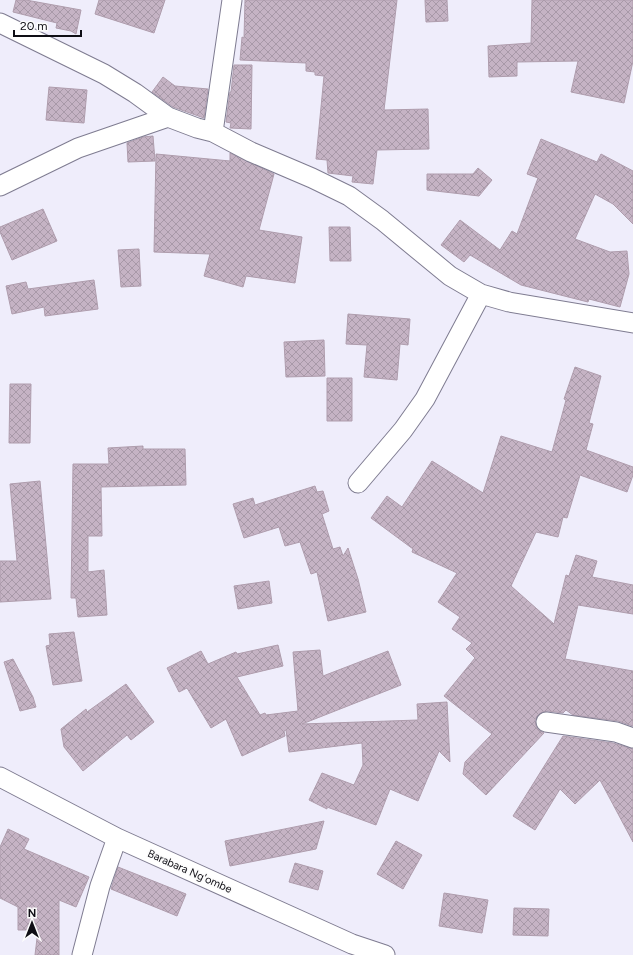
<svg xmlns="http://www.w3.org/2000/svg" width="633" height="955" font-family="Figtree,sans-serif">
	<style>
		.building { fill: url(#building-cross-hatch); stroke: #af9dad }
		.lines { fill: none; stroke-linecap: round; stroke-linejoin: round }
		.street-casing { stroke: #7f7c91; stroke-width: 21 }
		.street { stroke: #fff; stroke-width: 19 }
		.labels { text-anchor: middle; stroke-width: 3; stroke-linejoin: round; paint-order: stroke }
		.street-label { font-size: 11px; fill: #0f0e15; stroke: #fcfcfc }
	</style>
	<defs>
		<pattern id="building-cross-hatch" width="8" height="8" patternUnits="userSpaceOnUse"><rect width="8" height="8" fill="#c5b3c4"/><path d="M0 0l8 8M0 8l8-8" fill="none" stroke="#a899a8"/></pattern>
	</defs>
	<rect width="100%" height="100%" fill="#efedfb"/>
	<!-- building -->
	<path class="building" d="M16 0H26L81 10 76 34 71 31 56 28 57 23 13 12Z
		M99 0H165L154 33 95 14Z
		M245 0H397L384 110 428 109 429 149 377 150 373 184 352 182 353 176 328 173 327 160 316 159 324 76 315 75V72L306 71V63L240 60 242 37 244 38Z
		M425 0H447L448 21 426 22Z
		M532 0H633V61L624 103 571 92 578 61 517 62V76L489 77 488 46 531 43Z
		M234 65H252L251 129 230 128 231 123 226 122 230 92H231Z
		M163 77 175 86 208 89 204 118 173 107 152 92Z
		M49 87 87 90 84 123 46 120Z
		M153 136 155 161 128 162 127 143 143 137Z
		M541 139 597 162 601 154 633 171V224L613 204 595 194 575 239 610 252 627 251 629 274 620 307 589 299 588 302 521 285 470 255 464 262 441 245 460 220 500 250 512 231 517 234 538 178 527 174Z
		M230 153 274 174 259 230 302 237 295 283 246 276 243 287 204 276 210 254 154 252 156 154 230 161Z
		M478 168 492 180 479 196 427 190V174H473Z
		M43 209 57 241 12 260 0 232V227Z
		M329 227H350L351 261H330Z
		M139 249 141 286 121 287 118 250Z
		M94 280 98 309 45 316 44 307 12 314 6 286 26 282 28 289Z
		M348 314 410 319 408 345 400 344 397 380 364 377 367 345 346 344Z
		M324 340 325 376 286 377 284 342Z
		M575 367 601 376 589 423 593 424 586 450 633 467V475L627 492 580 475 567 518 563 517 558 537 536 532 511 586 554 624 566 575 569 576 576 555 597 561 592 577 633 585V614L578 605 565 659 633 671V726L618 721 573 715 566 710 563 713 548 711 542 712 537 716 535 720 536 726 539 730 544 733 486 795 463 774 465 762 492 734 444 696 475 658 466 649 472 643 452 629 460 617 438 602 457 573 412 552 413 549 371 518 387 496 402 507 432 461 483 493 501 436 552 452 566 400 564 399Z
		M327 378H352V421H327Z
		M10 384H31L30 443H9Z
		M143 446V449H185L186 485 101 487 102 536H88V572L104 570 107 615 78 617 76 598H71L73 464H109L108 448Z
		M40 481 51 599 0 602V561H17L10 484Z
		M315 486 317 492 323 491 329 511 322 514 333 549 340 547 343 556 348 548 358 579 366 612 328 621 317 572 311 574 300 542 285 546 279 527 244 538 233 504 253 498 255 505Z
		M269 581 272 603 238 609 234 586Z
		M74 632 82 681 53 685 46 646 50 645 49 634Z
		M278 645 283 666 237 677 260 715 265 713 266 715 298 711 293 652 320 650 323 676 388 651 401 685 302 724 418 720 417 704 447 702 450 762 439 751 418 801 390 789 376 825 327 807V809L309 800 322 773 354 785 363 765 362 743 289 752 286 730 284 731 285 736 242 756 226 719 211 728 187 688 179 692 167 668 201 651 208 664 236 652 237 654Z
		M13 659 33 697 36 707 20 711 4 662Z
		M126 684 154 722 131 740 127 735 83 771 64 747 61 729 86 709 87 712Z
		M563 736 613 743 633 749V842L600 780 575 804 560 789 535 830 513 816Z
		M324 821 316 849 230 866 225 841Z
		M8 829 29 839 24 849 89 877 76 907 59 900V955H35L38 930H18V907L0 898V847Z
		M396 841 422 855 403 889 377 874Z
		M295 863 323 871 318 890 289 882Z
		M118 867 186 894 177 916 111 889Z
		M444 893 488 900 482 933 439 926Z
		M514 908 549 909 548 936 513 935Z"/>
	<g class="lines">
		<defs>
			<path id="street" d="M0 23 104 74 135 93 168 117
				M213 132 232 0
				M0 186 78 148 168 117 197 128 213 132 251 152 312 178 349 196 382 220 450 276 481 294 509 302 633 323
				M358 483 403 430 425 399 481 294
				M546 722 616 732 633 738
				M0 777 117 838 352 944 385 955
				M82 955 100 886 117 838"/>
		</defs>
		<!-- street casing -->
		<use href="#street" class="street-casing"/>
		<!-- street -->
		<use href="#street" class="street"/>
	</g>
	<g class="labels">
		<!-- street labels -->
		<g class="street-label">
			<text transform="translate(190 871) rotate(24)" y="4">Barabara Ng'ombe</text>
		</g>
	</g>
	<!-- north arrow -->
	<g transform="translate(32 923)" stroke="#fcfcfc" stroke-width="3" paint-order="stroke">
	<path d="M0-3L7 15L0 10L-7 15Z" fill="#0f0e15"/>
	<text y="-6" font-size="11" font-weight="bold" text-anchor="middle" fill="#0f0e15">N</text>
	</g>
	<!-- scale -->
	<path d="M14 30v6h67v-6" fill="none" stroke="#0f0e15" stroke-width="2"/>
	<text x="20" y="30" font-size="12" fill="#0f0e15" stroke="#fcfcfc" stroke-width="3" paint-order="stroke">20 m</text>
</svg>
